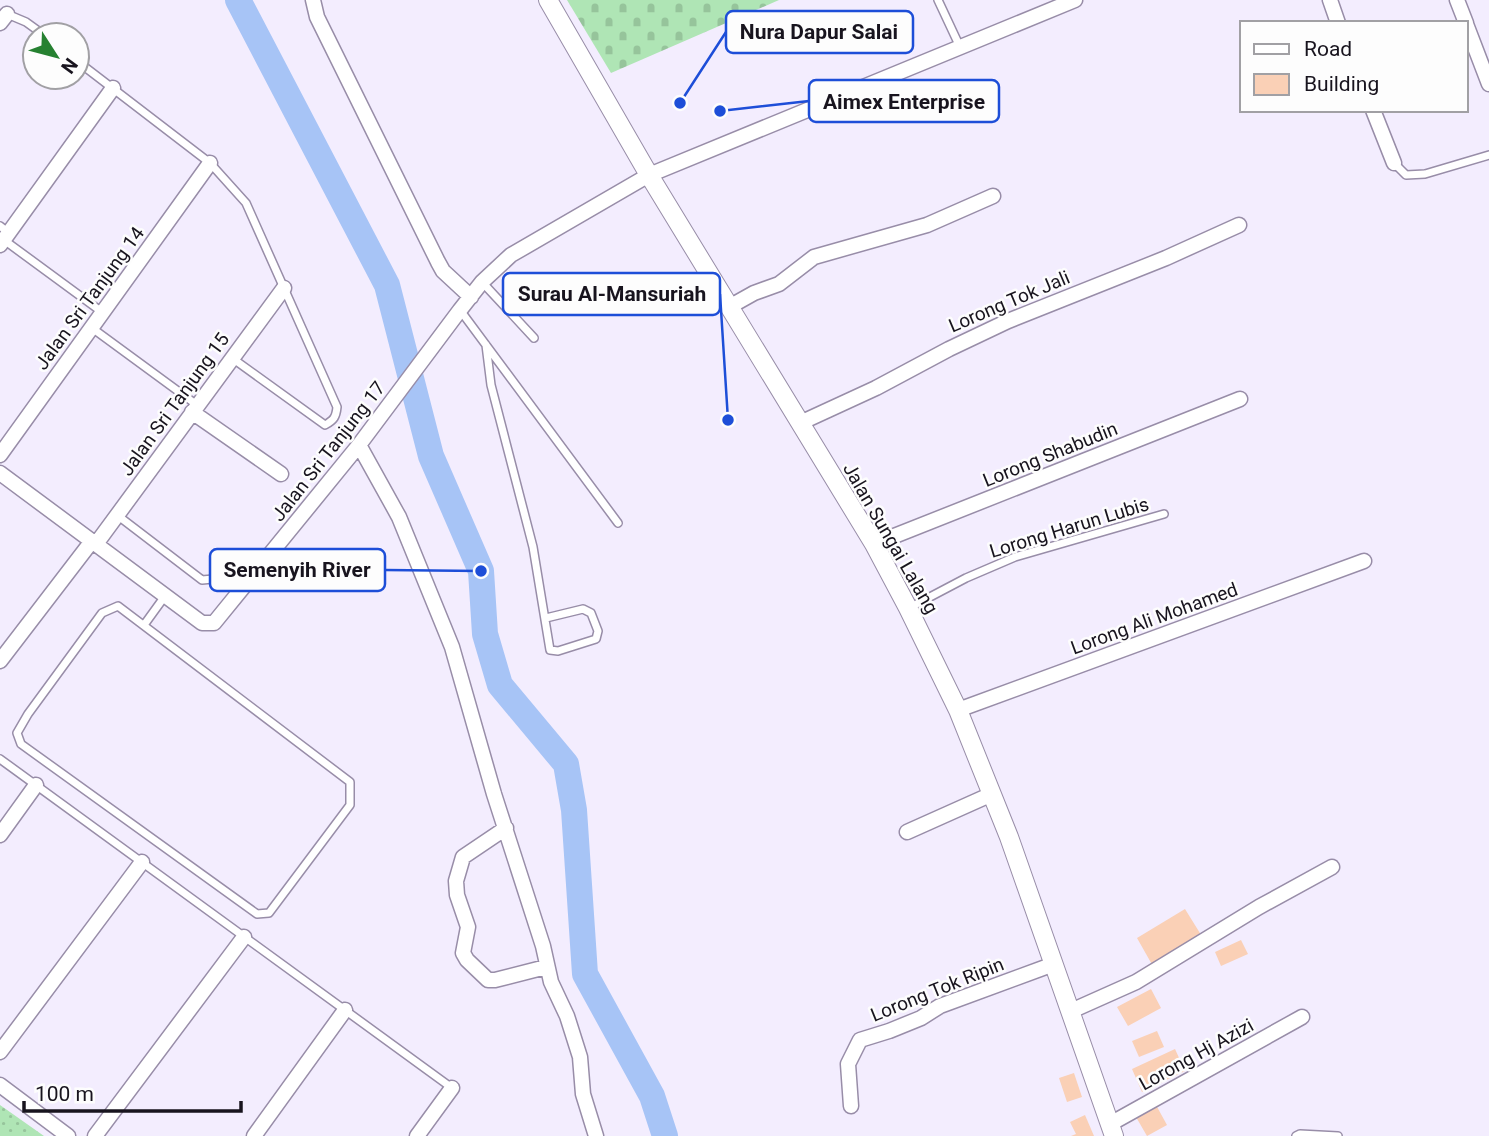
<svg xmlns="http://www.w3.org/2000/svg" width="1489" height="1136" font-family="Roboto,sans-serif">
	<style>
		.grass { fill: url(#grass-dots) }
		.cemetery { fill: url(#cemetery-stones) }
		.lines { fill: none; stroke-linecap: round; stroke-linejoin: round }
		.river { stroke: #a7c4f6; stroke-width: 26 }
		.building { fill: #fad0b6 }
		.service-casing { stroke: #988da8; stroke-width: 10 }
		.minor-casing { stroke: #988da8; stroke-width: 17 }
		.tertiary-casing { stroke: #988da8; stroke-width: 20 }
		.service { stroke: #fff; stroke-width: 7 }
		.minor { stroke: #fff; stroke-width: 14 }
		.tertiary { stroke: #fff; stroke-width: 18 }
		.labels { text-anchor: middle; stroke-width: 5; stroke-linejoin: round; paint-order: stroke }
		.street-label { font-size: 19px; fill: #18141e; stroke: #fdfdfd }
		.leader { fill: none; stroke: #1d4ed8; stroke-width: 2.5 }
		.callout-dot { fill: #1d4ed8; stroke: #fdfdfd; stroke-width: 2.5 }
		.callout { fill: #fdfdfd; stroke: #1d4ed8; stroke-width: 2.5 }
		.callout-label { font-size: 21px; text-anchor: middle; font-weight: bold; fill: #18141e }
	</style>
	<defs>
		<pattern id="grass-dots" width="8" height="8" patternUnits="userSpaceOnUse" patternTransform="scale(1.75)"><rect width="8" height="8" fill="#afe5b5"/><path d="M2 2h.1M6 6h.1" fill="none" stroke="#96c49b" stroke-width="1.8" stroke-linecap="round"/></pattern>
		<pattern id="cemetery-stones" width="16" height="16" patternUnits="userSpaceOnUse" patternTransform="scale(1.75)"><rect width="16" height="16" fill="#afe5b5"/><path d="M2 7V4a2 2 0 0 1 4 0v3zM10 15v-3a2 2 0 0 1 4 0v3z" fill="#96c49b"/></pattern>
	</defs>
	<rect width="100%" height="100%" fill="#f3edfe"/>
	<!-- grass -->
	<path class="grass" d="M0 1104V1105L44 1136H0Z"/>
	<!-- cemetery -->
	<path class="cemetery" d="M567 0H779L611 73Z"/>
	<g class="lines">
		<!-- river -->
		<path class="river" d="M238 0 387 285 431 456 481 571 485 634 500 685 566 764 574 810 585 974 652 1096 665 1136"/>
	</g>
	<!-- building -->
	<path class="building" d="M1185 909 1203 938 1154 968 1137 938Z
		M1241 940 1248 954 1221 966 1215 952Z
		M1151 989 1161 1008 1128 1026 1117 1007Z
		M1157 1031 1164 1047 1139 1057 1132 1041Z
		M1175 1049 1185 1071 1142 1092 1132 1069Z
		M1074 1073 1082 1097 1067 1102 1059 1078Z
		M1156 1105 1167 1125 1147 1136 1136 1117Z
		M1085 1115 1094 1136H1071L1076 1134 1070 1122Z"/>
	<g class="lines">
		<defs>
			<path id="service" d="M938 0 960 47
				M7 14 26 22 44 35
				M77 61 210 163 246 203 337 407C336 417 334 420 325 425L232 358
				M1394 163 1406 175 1425 174 1489 155
				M0 226 9 233
				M4 240 102 312
				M482 282 534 338
				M460 310 618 523
				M92 328 197 405
				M486 345 491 385 533 547 550 650 558 651 596 639 598 631 591 613 583 609 546 618
				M117 515 202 580 213 579 222 575
				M118 606 350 782V805L269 913 257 914 21 744 17 733 28 714 102 613Z
				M909 608 966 578 1015 557 1164 514
				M144 625 165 596
				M0 759 452 1088
				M1296 1136 1300 1134 1338 1136"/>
			<path id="minor" d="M313 0 317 17 438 262 443 271 471 297
				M1330 0 1338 23
				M1457 0 1466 23
				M0 23 7 14
				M1466 24 1489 84
				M1373 110 1394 163
				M0 245 113 88
				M729 307 754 293 779 284 814 257 927 225 993 196
				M192 412 281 474
				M800 423 876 388 949 349 1008 321 1166 258 1239 225
				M359 445 399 517 452 647 494 794 543 946 551 982 567 1016 580 1057 583 1094 596 1136
				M0 455 210 163
				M0 473 202 623H214L359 445 460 310 482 282 511 255 649 175 1075 0
				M96 544 284 288
				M874 544 1240 399
				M0 661 92 541
				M958 710 1364 561
				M506 828 463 857 456 881 457 895 468 927 463 953 467 960 488 980H495L546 967
				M907 832 992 794
				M0 835 36 785
				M1071 1011 1136 982 1259 907 1332 867
				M0 1052 142 862
				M0 1085 68 1136
				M851 1106 848 1064 860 1040 889 1031 921 1018 940 1006 1054 964
				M1110 1124 1302 1017
				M95 1136 244 937
				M254 1136 345 1010
				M417 1136 452 1088"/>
			<path id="tertiary" d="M548 0 649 175 874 544 908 608 958 710 1009 837 1114 1136"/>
		</defs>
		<!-- service casing -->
		<use href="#service" class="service-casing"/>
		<!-- minor casing -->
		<use href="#minor" class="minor-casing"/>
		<!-- tertiary casing -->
		<use href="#tertiary" class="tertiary-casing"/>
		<!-- service -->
		<use href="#service" class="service"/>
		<!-- minor -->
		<use href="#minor" class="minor"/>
		<!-- tertiary -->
		<use href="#tertiary" class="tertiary"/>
	</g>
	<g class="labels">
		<!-- street labels -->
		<g class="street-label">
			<text transform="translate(89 298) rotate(-54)" y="7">Jalan Sri Tanjung 14</text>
			<text transform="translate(1009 301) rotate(-23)" y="7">Lorong Tok Jali</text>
			<text transform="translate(174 404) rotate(-54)" y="7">Jalan Sri Tanjung 15</text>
			<text transform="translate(328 451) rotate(-52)" y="7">Jalan Sri Tanjung 17</text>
			<text transform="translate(1050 454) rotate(-22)" y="7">Lorong Shabudin</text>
			<text transform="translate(1069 527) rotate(-17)" y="7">Lorong Harun Lubis</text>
			<text transform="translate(891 538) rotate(60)" y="7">Jalan Sungai Lalang</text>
			<text transform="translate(1154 618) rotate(-20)" y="7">Lorong Ali Mohamed</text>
			<text transform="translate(937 989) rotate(-22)" y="7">Lorong Tok Ripin</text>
			<text transform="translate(1196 1054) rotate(-29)" y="7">Lorong Hj Azizi</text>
		</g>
	</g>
	<!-- callouts -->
	<path class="leader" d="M680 103L726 32M720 111L809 101M728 420L720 294M481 571L385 570"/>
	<g class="callout-dot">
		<circle cx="680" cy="103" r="7"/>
		<circle cx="720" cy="111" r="7"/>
		<circle cx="728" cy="420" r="7"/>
		<circle cx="481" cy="571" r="7"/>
	</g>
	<g class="callout">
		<rect x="726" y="11" width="187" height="42" rx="7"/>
		<rect x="809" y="80" width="190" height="42" rx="7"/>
		<rect x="503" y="273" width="217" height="42" rx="7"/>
		<rect x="210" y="549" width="175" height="42" rx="7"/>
	</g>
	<g class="callout-label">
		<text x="819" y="39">Nura Dapur Salai</text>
		<text x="904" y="109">Aimex Enterprise</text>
		<text x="612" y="301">Surau Al-Mansuriah</text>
		<text x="297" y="577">Semenyih River</text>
	</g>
	<!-- legend -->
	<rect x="1240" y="21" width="228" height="91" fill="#fdfdfd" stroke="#a1a0a4" stroke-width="2"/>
	<rect x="1254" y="44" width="35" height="10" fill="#ffffff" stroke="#a1a0a4" stroke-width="2"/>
	<text x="1304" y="56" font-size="21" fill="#18141e">Road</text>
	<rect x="1254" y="74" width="35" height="21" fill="#fad0b6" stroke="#a1a0a4" stroke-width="2"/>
	<text x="1304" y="91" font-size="21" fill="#18141e">Building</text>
	<!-- north arrow -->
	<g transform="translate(56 56) rotate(126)"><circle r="33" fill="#fdfdfd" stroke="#a1a0a4" stroke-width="2"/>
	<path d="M0-5L12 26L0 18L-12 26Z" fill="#268131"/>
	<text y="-10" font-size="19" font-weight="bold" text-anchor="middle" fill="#18141e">N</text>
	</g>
	<!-- scale -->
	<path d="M24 1101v10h217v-10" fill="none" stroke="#18141e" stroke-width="3.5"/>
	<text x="35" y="1101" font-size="21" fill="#18141e" stroke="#fdfdfd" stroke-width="5" paint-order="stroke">100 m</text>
</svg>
